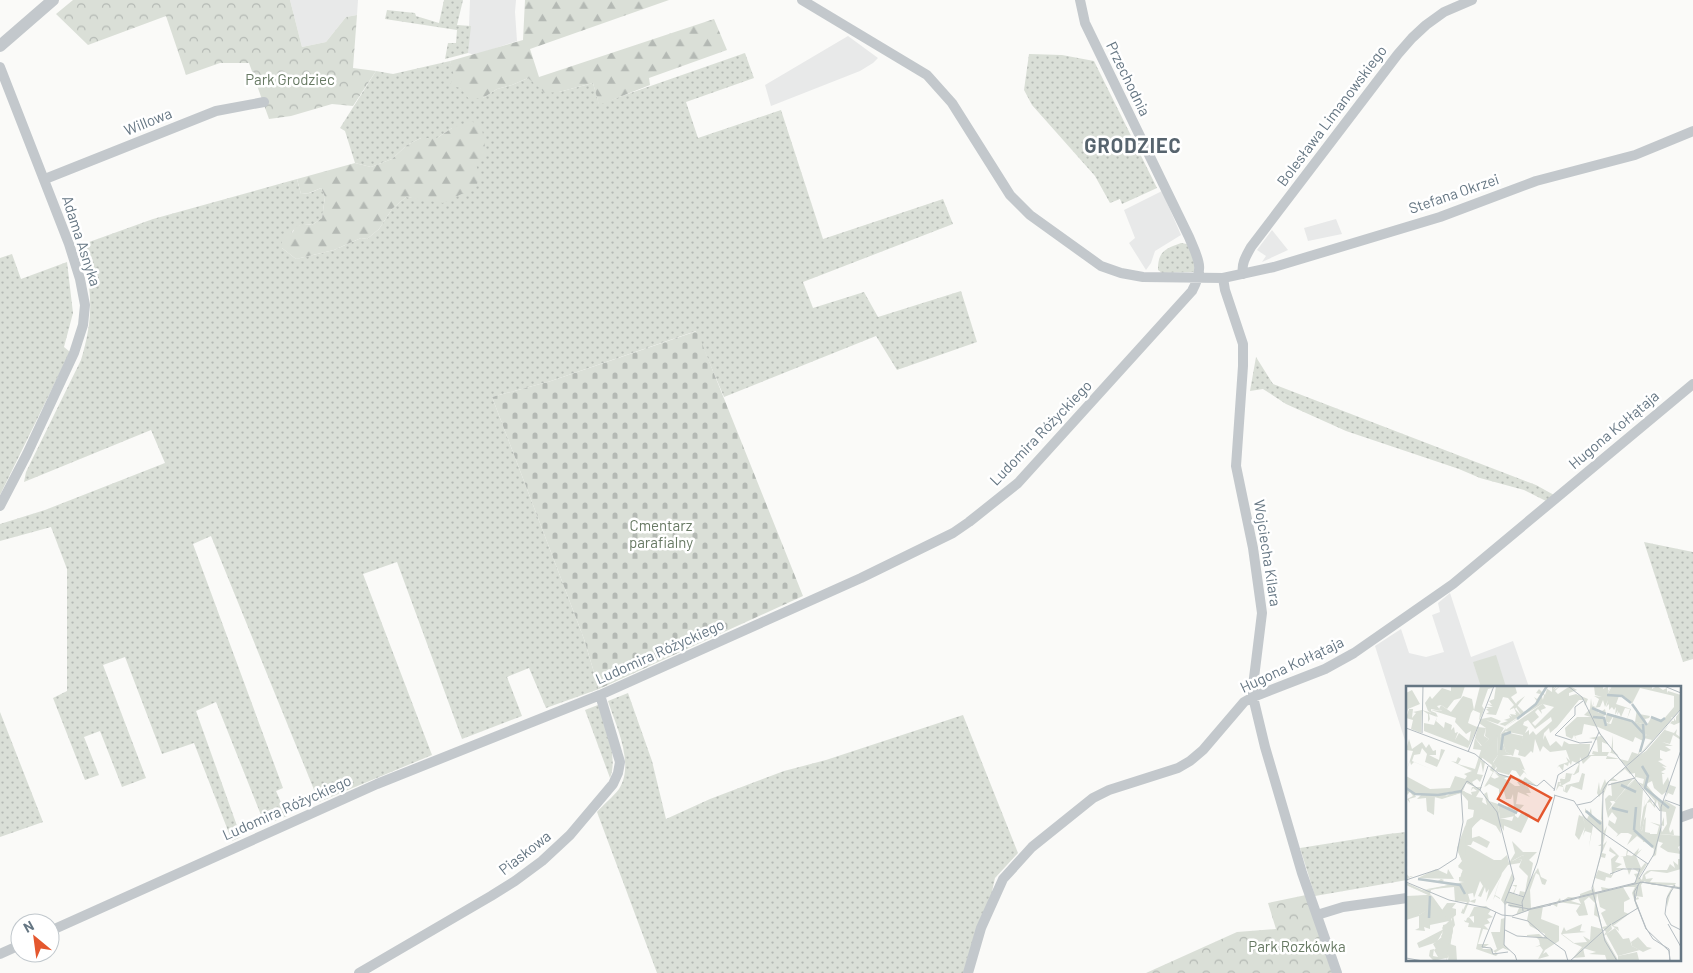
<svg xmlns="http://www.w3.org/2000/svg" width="1693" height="973" font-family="Barlow,sans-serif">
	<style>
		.built { fill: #e8e9e9 }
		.grass { fill: url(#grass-dots) }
		.forest { fill: url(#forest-firs) }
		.cemetery { fill: url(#cemetery-stones) }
		.park { fill: url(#park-crowns) }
		.garden { fill: #dadfd7 }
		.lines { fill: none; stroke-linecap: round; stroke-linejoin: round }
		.minor { stroke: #c3c8cc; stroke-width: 10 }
		.tertiary { stroke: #c3c8cc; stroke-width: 12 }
		.labels { text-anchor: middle; stroke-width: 5; stroke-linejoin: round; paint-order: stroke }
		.street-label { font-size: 15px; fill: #657683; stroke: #fff }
		.park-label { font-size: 15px; fill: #687a64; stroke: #fff }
		.district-label { font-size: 20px; font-weight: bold; letter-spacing: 1px; fill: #57646e; stroke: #fff }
		.inset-river { fill: none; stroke: #bbc7cb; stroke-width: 2.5 }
		.inset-road { fill: none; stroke: #b5bdc2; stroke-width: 1 }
		.view { fill: #e4572e; fill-opacity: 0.15; stroke: #e4572e; stroke-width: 2.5 }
		.inset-edge { fill: none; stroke: #657683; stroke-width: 2.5 }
	</style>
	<defs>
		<pattern id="grass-dots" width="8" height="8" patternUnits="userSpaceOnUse" patternTransform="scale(1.25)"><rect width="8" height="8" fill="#dadfd7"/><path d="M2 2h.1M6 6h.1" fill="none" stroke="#b4b9b4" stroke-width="1.8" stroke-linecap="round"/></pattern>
		<pattern id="forest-firs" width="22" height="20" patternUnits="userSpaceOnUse" patternTransform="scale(1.25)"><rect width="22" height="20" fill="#dadfd7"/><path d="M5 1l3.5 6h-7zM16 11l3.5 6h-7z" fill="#b4b9b4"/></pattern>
		<pattern id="cemetery-stones" width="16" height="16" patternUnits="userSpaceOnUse" patternTransform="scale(1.25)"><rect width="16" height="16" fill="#dadfd7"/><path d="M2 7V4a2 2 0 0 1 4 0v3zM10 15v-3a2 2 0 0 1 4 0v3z" fill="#b4b9b4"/></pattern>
		<pattern id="park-crowns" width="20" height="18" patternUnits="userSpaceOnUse" patternTransform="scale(1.25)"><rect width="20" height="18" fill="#dadfd7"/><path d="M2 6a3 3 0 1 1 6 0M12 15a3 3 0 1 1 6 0" fill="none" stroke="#b4b9b4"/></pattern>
	</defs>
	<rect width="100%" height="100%" fill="#fafaf8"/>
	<!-- built -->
	<path class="built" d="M290 0H358L357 15 346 17 326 42 302 47Z
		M470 0H516L515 12 517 41 475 55 468 53Z
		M848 36 878 58 873 63 860 71 771 106 765 85Z
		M1162 191 1181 235 1155 251 1151 263 1146 270 1129 243 1135 238 1124 210Z
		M1336 219 1342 234 1308 241 1304 228Z
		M1272 230 1288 250 1262 262 1266 256 1257 250Z
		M1450 593 1471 657 1513 641 1529 687H1407V747L1375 646 1401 629 1409 653 1426 657 1444 652 1432 615 1440 612 1438 603Z"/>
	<!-- grass -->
	<path class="grass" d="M444 0H463L457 25 471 26 468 53 445 59 448 43H456L457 30 385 19 387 10 415 13 416 16 439 23Z
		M745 53 754 78 686 102 698 138 781 110 823 239 943 199 953 224 803 282 813 308 864 292 878 317 961 291 977 342 897 370 876 336 724 397 696 331 551 381 492 397 584 639 599 689 546 708 529 668 507 677 522 716 462 739 397 562 363 574 432 755 319 802 211 536 193 544 283 788 276 791 287 816 265 825 216 702 196 711 241 837 232 841 194 743 162 754 125 657 103 665 146 778 122 787 100 731 84 737 99 775 85 780 53 698 67 691V569L51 527 0 541V524L45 510 165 463 151 430 24 482 26 472 81 360C89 334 93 308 88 281 86 269 81 258 78 246L153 219 297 179 301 194 310 193 321 188 325 197 322 218 312 225C293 222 292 234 282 248L296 259 334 250 361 238 367 239 379 229 392 209 406 197 424 199 452 128 437 138H421L407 145 392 159 371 167 355 163 345 131 340 128 376 71 393 74 450 61 460 88 483 98 497 89 512 85 528 78 559 92 593 83 599 104Z
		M1029 54 1062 55 1094 61 1157 188 1122 204 1120 199 1110 203 1095 176 1032 105 1024 90Z
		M1181 243 1187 244 1195 261 1194 272 1162 273 1158 270C1158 251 1165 249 1181 243Z
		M12 254 21 279 67 262 73 313 64 347 70 352 0 495V258Z
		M1256 357 1273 384 1536 485 1554 495 1546 501 1524 490 1480 478 1459 469 1346 431 1286 404 1263 389 1250 391Z
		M1644 542 1693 552V659L1683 662Z
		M628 693 652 761 666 819 710 799 784 771 826 760 963 715 1018 853 995 878 979 951 971 973H657L597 812C604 804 613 797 619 789 635 764 616 726 608 701Z
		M598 705 601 708C606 728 618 758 610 778L585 710Z
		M0 712 43 822 0 837Z
		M1407 832V880L1315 896 1300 848 1388 834Z"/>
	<!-- forest -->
	<path class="forest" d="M525 0H669L530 49 539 77 714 19 727 50 649 78 650 85 599 105 593 83 559 92 545 93 528 78 512 85 497 89 483 98 469 99 460 88 450 85 454 76 450 61 523 40Z
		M472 121 482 129 486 153 476 165 480 176 476 187 443 203 406 197 392 209 379 229 367 239 361 238 334 250 296 259 282 248V238L293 232 295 227 303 224 312 225 322 218 325 197 321 188 309 193 301 194 297 179 355 163 371 167 392 159 407 145 421 138H437L452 128Z"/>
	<!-- cemetery -->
	<path class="cemetery" d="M697 331 803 596 599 689 584 639 492 397 551 381Z"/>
	<!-- park -->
	<path class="park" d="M73 0H290L302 47 326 42 346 17 357 15 353 68 376 71 353 106 332 104 291 116 269 119 249 63H220L186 75 166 16 88 45 56 14Z
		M1306 895 1335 973H1146L1237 932 1276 929 1268 903Z"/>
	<!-- garden -->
	<path class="garden" d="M1496 655 1506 687H1481L1473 662Z"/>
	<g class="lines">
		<!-- minor -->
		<path class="minor" d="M802 0 927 75 952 103 1010 195 1030 215 1101 266 1121 273 1143 277 1223 278 1274 267 1440 217 1536 181 1635 155 1693 131
			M0 67 69 244 80 279 85 305 83 325 74 353 27 454 0 506
			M45 179 216 111 264 102
			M1243 274C1241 264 1246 256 1251 247L1398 54 1412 38 1426 25 1444 12 1472 0
			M1223 278 1225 290 1243 344V366L1236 466 1253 548 1262 613 1253 686V697L1265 747 1302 873 1337 973
			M1679 818 1693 813
			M1317 915 1343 907 1407 898
			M50 931 377 784 600 695 861 578 953 533 969 522 1018 483 1192 291C1205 267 1198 259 1189 237L1085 23 1080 0
			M0 954 20 945
			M359 973 491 896 515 881 542 861 570 835 613 784 618 773 620 762 600 695
			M968 973 981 928 1003 879 1032 847 1093 798 1109 790 1178 768 1190 761 1203 750 1244 702 1253 697 1325 669 1354 653 1453 584 1693 384"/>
		<!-- tertiary -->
		<path class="tertiary" d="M0 46 53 0"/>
	</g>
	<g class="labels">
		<!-- street labels -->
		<g class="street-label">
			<text transform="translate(1128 79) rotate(64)" y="5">Przechodnia</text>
			<text transform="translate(1332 116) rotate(-53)" y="5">Bolesława Limanowskiego</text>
			<text transform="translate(148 122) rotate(-22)" y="5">Willowa</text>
			<text transform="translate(1454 194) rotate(-19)" y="5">Stefana Okrzei</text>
			<text transform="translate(81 241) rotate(72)" y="5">Adama Asnyka</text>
			<text transform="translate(1614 430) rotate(-40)" y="5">Hugona Kołłątaja</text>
			<text transform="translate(1041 433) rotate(-46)" y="5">Ludomira Różyckiego</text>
			<text transform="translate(1267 553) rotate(81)" y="5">Wojciecha Kilara</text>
			<text transform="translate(660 652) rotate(-24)" y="5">Ludomira Różyckiego</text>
			<text transform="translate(1292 665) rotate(-25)" y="5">Hugona Kołłątaja</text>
			<text transform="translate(287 808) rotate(-24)" y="5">Ludomira Różyckiego</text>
			<text transform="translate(525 853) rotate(-38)" y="5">Piaskowa</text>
		</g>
		<!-- park labels -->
		<g class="park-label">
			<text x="290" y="85">Park Grodziec</text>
			<text x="661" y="531">Cmentarz<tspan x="661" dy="17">parafialny</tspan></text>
			<text x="1297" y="952">Park Rozkówka</text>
		</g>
		<!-- district labels -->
		<g class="district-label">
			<text x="1133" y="153">GRODZIEC</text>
		</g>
	</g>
	<!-- overview -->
	<g transform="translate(1406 686)">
		<rect width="275" height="275" fill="#fafaf8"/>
		<path d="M74 0 87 1 85 5 86 2 82 3 76 20 78 23 75 33 85 31 95 35 92 38 80 34 98 42 94 49 100 66 106 69H96V74L116 83 118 85 121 89 118 86 114 91 110 85 106 84 103 89 89 85 91 82 87 77 92 69 91 50 75 74 79 76 90 87 104 91 98 92 109 100H114L111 96 116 95 110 91 117 94 119 91 131 100 117 95 115 97 122 101 125 107H120L124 111 112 106 110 118 118 119 110 128V124L101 122 102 120 108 123 107 108 105 113H100L97 102 93 112V103L83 98 79 101 83 95 93 91 79 76 77 87 75 75 71 88 77 89 74 96 71 93 66 96 69 101 60 97 57 105 66 109 65 106 71 105 67 102 65 105 66 101H76L70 111 77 112 76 116 81 119 78 108 81 106 83 115 92 118 94 133H98V145L94 139 95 148 90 140 75 133 66 141V152L73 150 84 156 81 162 67 155 65 159H61L88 174H95L101 169 103 177 109 167 106 155 117 166H131L123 174 127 177 124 194 132 182 135 191 141 194 139 199 136 198 133 189 130 187 124 204 125 222 151 216 154 212 155 216 162 211 172 212 165 215 175 218 172 212 182 210 174 211V208L187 203V197L194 172 195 160H192L195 158V147L187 140 183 161 185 147 179 145 177 150 179 141 173 154 169 149 172 133 173 129 177 131 179 139 176 128 181 133 183 129 179 126V122L183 128 185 122 186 131 196 135 195 133 196 114 198 145 201 140 197 159 201 155 196 167 200 168 199 172 195 171 187 198 189 206 196 205 195 201 206 203 228 197 231 193 228 188 234 187 226 182 223 189 221 182H220L209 185 205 192 200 191 199 195 189 192 192 184 206 189 205 173 210 169 203 165 204 161 213 170 209 176 216 178 210 182H220L217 171H214L220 170 221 164 209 155 227 167 222 165 221 169 226 170 233 162 232 166 236 163 230 170 235 182 239 177 235 175 241 178 233 191 236 194 237 189 241 185 244 184H261L264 178 269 182 267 175 272 179V173H275V183L261 187 245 185 239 189 240 193 247 192 244 196 270 197 268 200 275 201 266 202 261 221V210L267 199H246L238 195 235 199 237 211 229 210V213L232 211 233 213 229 214 233 222 231 223 226 207 229 201H217L224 213 218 216V226L223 228 207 240 212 241 213 245 205 239 206 243 198 250 212 274V270L231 266 233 274 201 275 199 269 183 268 190 266 177 262 179 271 167 272 176 261 167 257 155 248 158 241 160 245 176 238 174 245 180 246 156 248 168 257 181 256 177 250 184 254 185 240 196 243 192 231 188 229 189 217 183 211 178 215 182 229 173 230 170 225 174 219 167 218 152 216 151 221 146 218 137 220 135 233 153 240V255L139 264 137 268 140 266 143 270 132 273 137 264 134 260 129 261 134 259 133 254 130 251 121 250V249L133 248 138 252 139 248 124 240 121 234 123 224 110 229 113 222 104 221 102 217 99 219 95 214 106 187 108 193 103 206 107 207 110 201 106 199H111L108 208 117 211 113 209 114 205 119 206 123 184 117 169 106 175 116 173 114 177 102 179 96 187 89 209 94 212V213L89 210 87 214 95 190 80 216 83 203 80 207 79 201 75 211 72 210 77 200 74 195 68 212 67 207 62 208 64 215 70 213 69 217 65 216 62 214 59 208 63 216 58 228 55 227 57 222V224L61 216 55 215V208L52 216 49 215 48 201 17 204 24 208 27 211 45 236 47 229 49 239 47 242 45 237 47 245 44 258 50 260 51 275H42L43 269 40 275 46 246 43 235 24 239V243L18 241 19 245 9 244 13 242V229L24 222V209L0 199V187L3 191 5 190H7L2 192 1 197 16 204 59 196 53 195V191L62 192 55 188 58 185 52 181 57 177 51 162 59 140 65 138V134L74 125 57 106 37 112 49 105 29 109 28 129 21 125 20 112 11 113 15 109H9L10 111 3 113 4 117 0 119 4 117 1 113 7 110 4 106 0 110V90L24 103 44 102 49 90 59 93 61 90 58 88 66 85 45 75 50 76 52 71 55 73 52 78 69 83 75 64 67 63 69 52 75 60 83 53 79 50 80 42 73 37 78 24 73 35 74 27 67 24 65 27 62 37 71 41 73 39 62 62 18 45V37L28 39 31 31 23 28 24 33 22 36V28L16 24 29 28 31 31 30 35 38 42 39 36 46 39 45 44 48 41 49 47 52 46 49 54 53 47 63 55 65 45 60 48 49 36 50 32 25 24 36 25 33 23 35 19 45 26 57 10 66 13 68 24ZM191 207 194 221 200 224 195 227 201 240 196 241 200 246 198 249 190 216ZM90 0H109L111 7 105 11 110 18 111 16 119 10 109 23 115 29 99 40 93 38 102 35 98 34 104 32 103 29 106 31 104 28 111 29 108 22 103 24 108 19 102 12 97 11 90 29 80 28 83 26 80 23H83L79 21H87L81 18 86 19 83 15 88 13ZM137 0 146 6V0H149L147 3 151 0 148 4 154 0 149 5 152 8 164 0 171 4 163 7V10L170 8 182 13 179 20 178 14H173L151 41 144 47 143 42 138 47 137 54 139 49 144 60 150 55 156 61 158 55 163 58H184L183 69H189L186 68 187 65 192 66 191 54 183 52 195 50 191 43 203 59 196 56V66H205L207 49V64L213 70 203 66 201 70H185L177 78 174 71 173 86 168 89 166 88 164 95 155 100 154 93H159L160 87 168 88 173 78 166 75 165 79 163 76 162 80 158 78 157 85 153 80 151 82 153 79 162 76 160 71 164 75 160 64 144 66 137 60 134 66 129 53 127 67 125 65 119 71 112 69 117 49 98 45 136 18 138 9 130 7 133 3 139 9 141 3ZM137 18 148 21 129 40 126 37 133 31 129 26 132 23 136 28 135 24 140 22ZM145 31 146 35 130 49 127 45 123 49V44L119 47 122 41 117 39 118 36 122 34 129 43ZM188 0H197V3L202 0V5L205 0 201 9 206 0H246V3L251 0 257 4 261 2V7L262 5 275 9V23L267 32 265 31 266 33 240 62 232 70 240 65 266 35H268V32L270 35V31L275 24V36L268 39 264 37 259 44 268 47 271 43 270 48 274 51 275 54 267 49 264 58 256 56 267 60H259L265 64 260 66 254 64V72L257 74 252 75 261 81 256 80 260 83 255 86 259 88H256L257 99 262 91 264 99 270 101 267 109 262 107 260 111 261 105 256 109 248 102 246 95 240 98 256 118 258 114 270 121 263 143 264 147 267 143 268 149 253 148 250 169 247 171 248 163 231 150 221 159 226 149 222 147 238 146 236 147 240 156 242 148H251L253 140 244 136 255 139 258 131V140L254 139 256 146 261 138 260 126 254 125 251 114 249 122 244 116 241 117 236 145 234 142 240 108 238 121 244 112 247 119 249 115 232 96 237 98 238 93 230 91 211 116H208L229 92V87L224 88 219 83 207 92 212 95H203L197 110V105L193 111 191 107 193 96 194 105 199 93 200 97 224 78 220 80 213 73H200L201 70 222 75 226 66 232 68 237 55 233 69 246 54 238 52V49L243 50 237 47 236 38 229 36 231 23 219 11 213 10 210 18 225 23 221 33 224 23 219 22 215 31 213 26 211 29 212 24 209 29 210 21 208 24 206 21 203 24V18L200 21 202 14 199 21 197 14 194 21 186 22 193 27 199 23 200 28 208 29 203 37 199 35 200 29 192 33 178 29 184 23 185 12 186 21 188 15 187 20 190 21 193 13 188 10 196 11 189 9ZM234 2 268 10V21L256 35 245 32 241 39 239 33 243 32 244 30 233 28 226 18ZM6 4 14 18 2 23 0 31V7ZM3 53 6 63 16 56 20 62 23 58 27 65 30 64V69H23L33 74 35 63 39 64 31 81 19 76 21 68 16 62 14 68 8 69 6 75 30 85 8 76 5 79 4 75 0 86 4 74 0 73 4 74 7 65 0 64ZM30 183 41 188 42 183 48 193 12 192ZM80 220 85 224 82 228 87 231 81 233 84 237 78 239 83 244 77 243 72 258H83L76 263H87V267L92 268 90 270 70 263 75 242 62 241 63 237 59 236 58 234 60 235 61 232 63 231 68 237V230L63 231 68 221ZM232 251 241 261 246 262 237 266 226 260 225 256Z" fill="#dadfd7" fill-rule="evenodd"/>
		<path d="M45 0H59L55 12 48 14 41 23 35 19 31 20 35 25 25 23V25L30 27 32 31 22 25 19 17 24 10 26 13 36 2 45 5ZM135 7 137 14H140L136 18 97 42 112 32 109 27 115 29 105 13 118 26 132 17 128 11 131 13ZM187 23 198 28 189 25 187 31 197 30 201 37 205 38 208 29 236 38 237 47 248 52 238 49 237 55 229 51 227 56 192 41 178 38 176 48 169 50 171 55 168 49 166 53 160 50 159 42 171 31H186ZM100 42 99 46 117 50 114 65 109 63 107 70 100 66 94 49ZM91 49 92 69 87 76 90 81 85 91 89 93 78 101 87 86 84 84 86 79 75 71ZM176 87 179 88 176 104 165 100 161 107 157 105V101L153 100 150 105 152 96H156L154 93 159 91 155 93 156 96 153 98 157 100 158 106 160 99 173 96ZM227 93 209 115H204L206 118 202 125 229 93 237 104 234 142 236 145 238 134 240 131 239 146 244 147V159L242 155 237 156 236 147H215L210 151 212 148 202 139 203 134 209 138 211 132 206 126 202 132 200 123 199 113 203 109 206 110 205 97ZM92 118 110 124 109 130 94 133ZM253 148 275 150V159L272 161 275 168 262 166 254 161 257 157 251 155ZM12 192 30 196 35 193 38 194 35 197 47 199 25 204 24 209 26 211 36 224 41 217H50L46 222 50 223V229L45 233 47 242 42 275V269L28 275 23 270 24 264 28 263 27 270 32 271 28 264 37 256 35 250 39 245 36 242 43 235 25 210 24 242 23 223 15 232V239V230L20 225 13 229V238V230L0 234V210L22 209 0 199 16 205 43 199Z" fill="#dadfd7"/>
		<path d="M3 23H7L6 32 10 27 7 26 16 24 15 47 5 43 7 34 0 32ZM72 41 80 42 78 50 83 53 76 60 69 52ZM58 105 77 122 76 129 60 150 59 169 66 190 60 208 64 216 50 215 53 197 59 196 53 195 57 183 52 180 56 175 52 166 61 134 67 131 68 124 62 123V115L55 107 36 113 28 111 31 106 42 110ZM115 127 124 128 115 147 97 139 98 133 106 135 108 129 112 132ZM24 209 23 222 0 234V211ZM99 232 98 258 104 265 97 262 90 266 91 268 87 265 91 263 85 246H94L95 233ZM45 237 41 272 31 274 33 268 27 258 36 251 37 239Z" fill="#dadfd7"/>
		<path d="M96 69 114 72 119 84 104 80 95 74ZM117 169 123 178V191L113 181 116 173 105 176ZM209 242 217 253 223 252 226 260 234 264 212 270 200 248ZM38 243 31 256 13 262 11 257Z" fill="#dadfd7"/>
		<path class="inset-river" d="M201 9 216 10 225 17M226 18 241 39M186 22 200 28M201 28 226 35 238 48M187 31 198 32 200 40M245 31 255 35 259 32M111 33 130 18 141 0M95 64 97 49 105 46M234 66 238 52 237 38M236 80 242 90 239 102 263 122M215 99 230 106M0 102 9 108 32 109 56 105M92 118 111 127M206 122 222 126M180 125 195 138M228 144 247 161M228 144 230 121M12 193 54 199 59 208M23 232 24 210"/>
		<path class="inset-road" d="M162 0 176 11 194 48 220 81M258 0 275 7M177 15 169 21V29L149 49 174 57 186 56M0 42 69 68 93 88 131 100 138 94 149 104M16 47 17 0M62 66 88 0M220 81 254 125M202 99 229 92M74 104 91 126 108 193 99 215V231M74 104 82 80M148 105 152 89 182 70 193 46M148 109 168 115 179 132 194 145 242 178M259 114 275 120M171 119 185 116 198 105M233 193 248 168 255 142V121L275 64M0 194 33 183 50 172 57 136 55 105 61 95 74 104M0 196 43 214 81 222 96 229 106 230 123 224M232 199 229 214 240 242 247 253 263 263 264 275M269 199 261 212 259 228 265 239 275 244M103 206 118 211M100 216 117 220M102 219 123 223 229 197 234 183H217L204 188M143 219 237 196 275 203M121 224 145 219M117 225 116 216 131 177 149 109M99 231 98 259 109 269 111 275M106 231 122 235 141 252M206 238 232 222M262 238 275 261M99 244 111 250 141 252 159 265 162 275M87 268 85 262 76 261 90 226M87 268 102 266M0 272 17 275M164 275 205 238M211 275 199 255 186 202 196 164 197 104 202 96 239 64 275 23M264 275 263 265 240 243 229 215 228 206 234 196 275 202"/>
		<path class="view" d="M105 90 145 112 132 135 92 113Z"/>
		<rect width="275" height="275" class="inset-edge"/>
	</g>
	<!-- north arrow -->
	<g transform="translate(35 938) rotate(331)"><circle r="24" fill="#ffffff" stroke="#c1c8cd"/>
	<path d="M0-4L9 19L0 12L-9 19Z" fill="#e4572e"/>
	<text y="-8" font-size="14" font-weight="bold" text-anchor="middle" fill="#657683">N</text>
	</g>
</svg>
